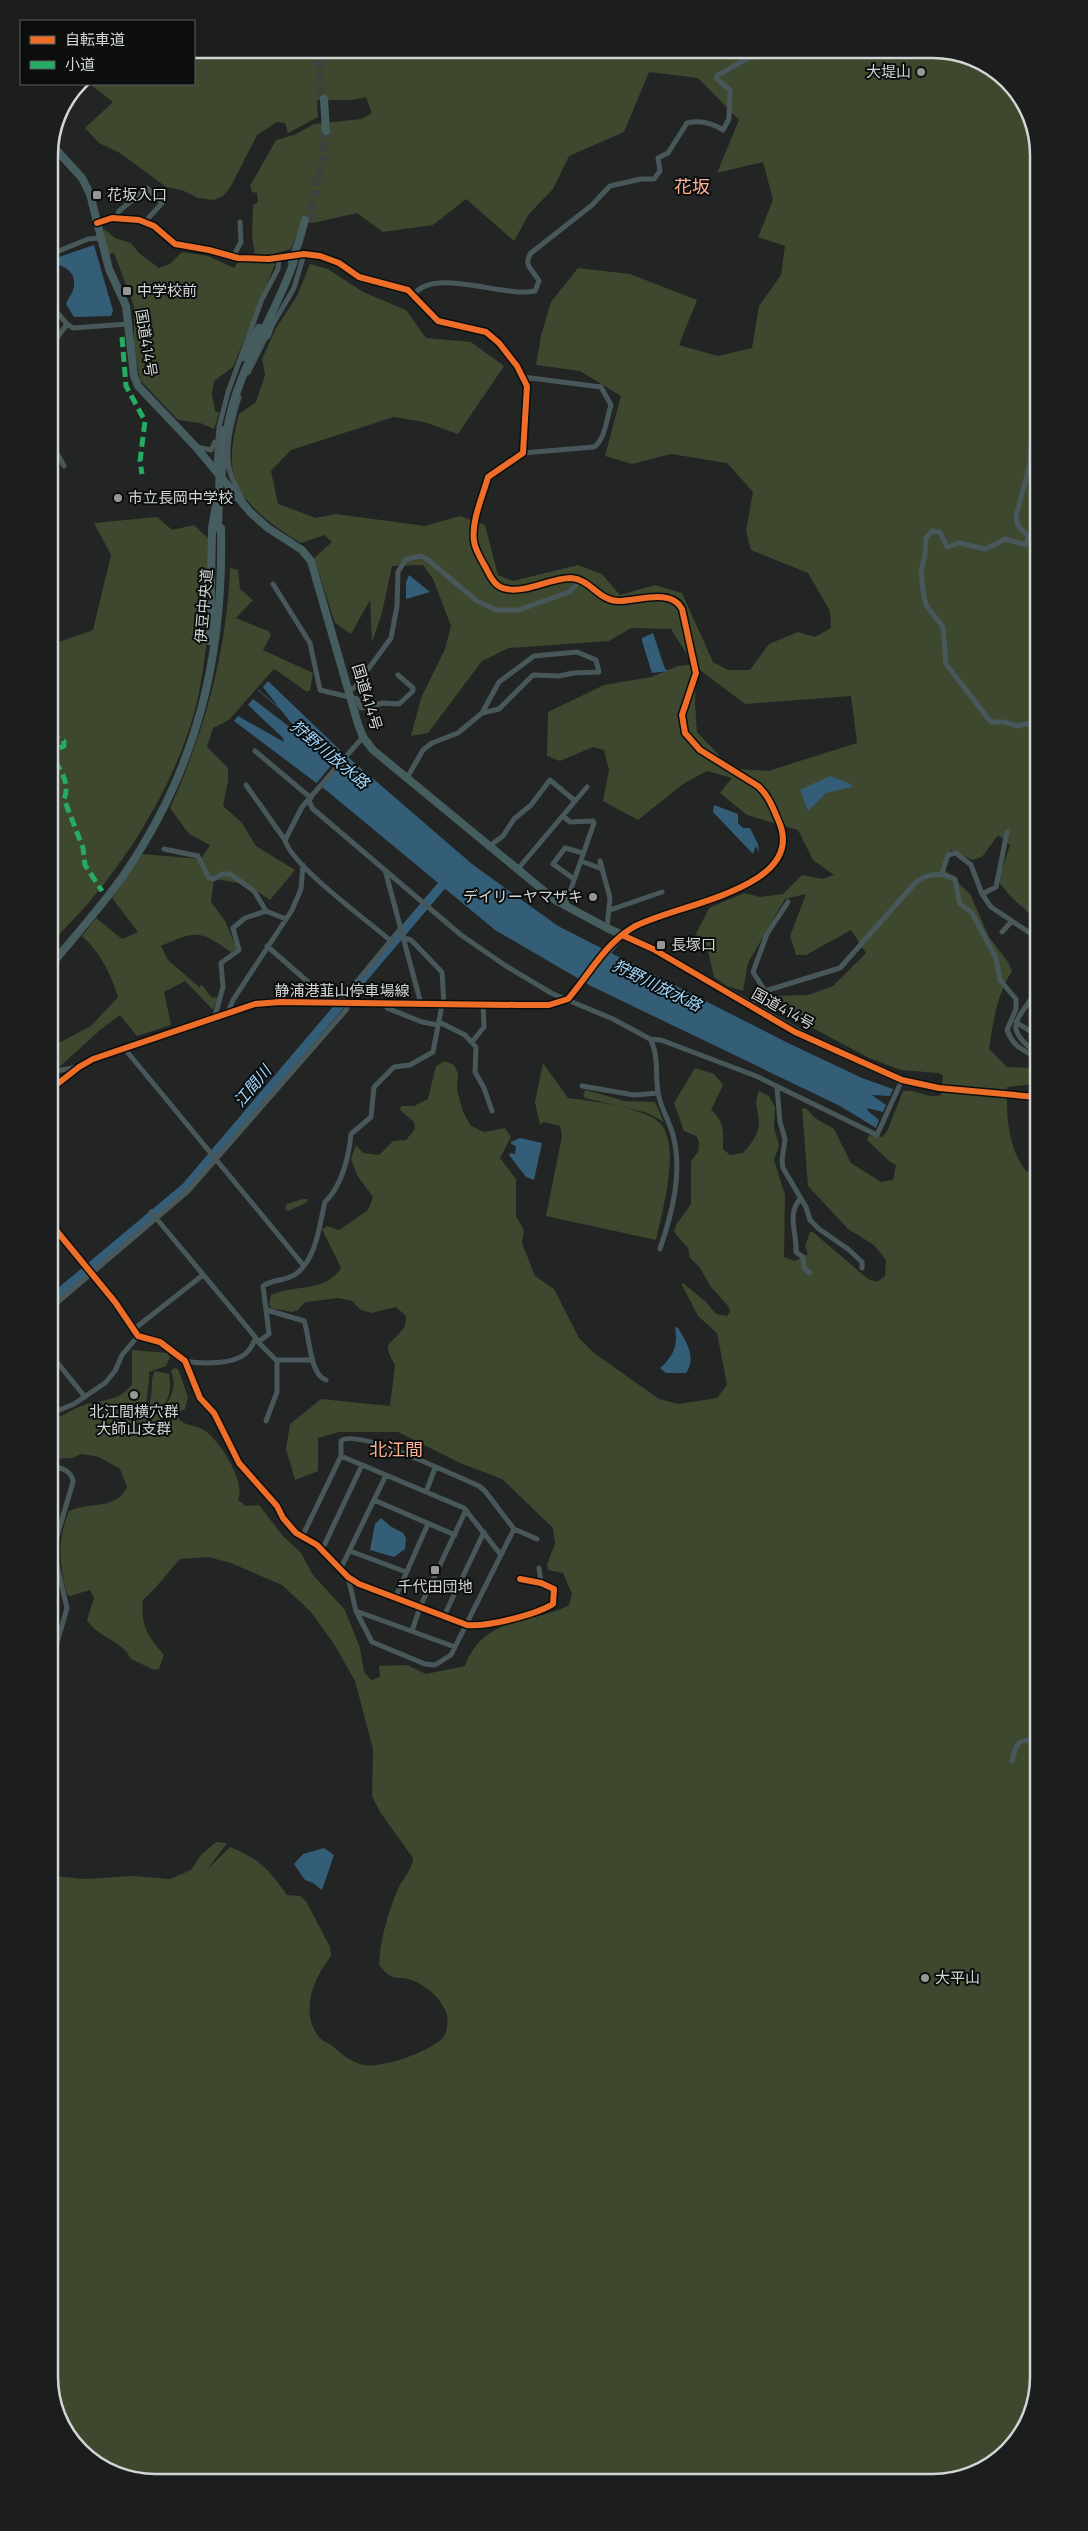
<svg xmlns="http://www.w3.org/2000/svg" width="1088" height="2531" font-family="Manrope,'Noto Sans JP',sans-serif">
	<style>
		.green { fill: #3d482e; fill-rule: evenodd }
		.water { fill: #345d78 }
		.pier { fill: #222524 }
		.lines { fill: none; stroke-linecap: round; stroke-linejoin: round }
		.stream { stroke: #345d78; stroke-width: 1 }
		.river { stroke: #345d78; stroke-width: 9 }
		.highway-tunnel { stroke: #3d403f; stroke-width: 8; stroke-dasharray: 8 4; stroke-linecap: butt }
		.minor { stroke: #48585a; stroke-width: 5 }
		.major { stroke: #43585b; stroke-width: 7 }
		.highway { stroke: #465d60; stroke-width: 8 }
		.highway-bridge { stroke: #465d60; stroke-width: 8 }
		.quiet { stroke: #26ab63; stroke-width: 5; stroke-dasharray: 10 5; stroke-linecap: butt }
		.cycleway-casing { stroke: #0c0e0e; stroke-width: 9 }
		.cycleway { stroke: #ee6e29; stroke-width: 6 }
		.poi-dot { fill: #959897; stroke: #0c0e0e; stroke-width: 2 }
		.labels { text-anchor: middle; stroke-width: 4; stroke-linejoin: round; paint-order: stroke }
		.poi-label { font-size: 15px; fill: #d3d6d5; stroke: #0c0e0e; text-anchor: start }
		.street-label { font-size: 15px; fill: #d3d6d5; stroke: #0c0e0e }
		.water-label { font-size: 16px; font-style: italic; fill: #a0d7ff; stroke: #0c0e0e }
		.quarter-label { font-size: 18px; fill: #fdaf93; stroke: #0c0e0e }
		.rim { fill: none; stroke: #d3d6d5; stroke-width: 2.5 }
	</style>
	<rect width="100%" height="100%" fill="#222524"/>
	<!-- green -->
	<path class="green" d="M194 49H940L998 71 1034 121 1036 919 1012 898 998 881 1010 845 998 835 982 857 972 860 951 850 941 866 970 894 989 937 1008 962 1012 971C997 995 993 1022 989 1049L1007 1067 1036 1068V1084L1007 1087C1006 1114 1008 1149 1026 1171L1036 1172 1039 2376 1018 2441 967 2477 148 2482 90 2460 54 2410 53 1876 85 1879 133 1876 170 1879 191 1870 201 1855 216 1842 227 1843 207 1870 230 1847C260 1859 268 1869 287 1895L300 1896 306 1901 330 1947 331 1956C314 1978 299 2011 319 2037 322 2041 327 2042 331 2045 342 2054 349 2061 363 2065 380 2069 434 2051 444 2036 448 2029 449 2017 445 2010 439 1996 423 1983 408 1979 403 1977 398 1979 393 1977 388 1976 383 1969 379 1965 380 1940 388 1912 398 1889 403 1878 412 1871 413 1858L380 1812 372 1796 373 1749 355 1681 334 1644 311 1612 282 1585 231 1563 208 1557 180 1559C167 1573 157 1588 143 1600 140 1626 148 1636 164 1655L159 1669 154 1670 131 1659C122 1640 98 1638 87 1620L94 1598 90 1590 70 1596 67 1594C59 1565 57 1539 69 1511 88 1502 117 1510 127 1487L120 1469 99 1457 82 1454 72 1458 52 1459V1418C65 1417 72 1408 84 1405 103 1399 119 1402 132 1384V1350L167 1353 170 1357 166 1366 149 1372C150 1383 144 1407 147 1415L157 1414C170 1402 178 1389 171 1371L174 1368 178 1369 188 1397 185 1409 178 1412 177 1417C185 1427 194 1424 204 1430 220 1441 246 1481 238 1500L246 1506 259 1505 283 1536 301 1553 313 1575 345 1610 360 1648 364 1672 371 1680 380 1677 379 1666 407 1665 426 1674 465 1666C484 1615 528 1626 569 1605L572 1594 563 1573 548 1570 547 1564 555 1544 553 1528 502 1479 460 1463 398 1432H339L318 1438V1471L295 1480 286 1449 290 1424 321 1399 390 1406 395 1365C380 1340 392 1346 405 1326L406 1316 396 1307 371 1313 361 1310 352 1301 339 1298 305 1302 298 1310 292 1312 271 1308 269 1305 271 1295C294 1284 326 1293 341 1268L322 1229 327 1226 339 1230 368 1210 373 1197 357 1175 351 1159 356 1145 363 1153 379 1155 393 1141 406 1140 415 1129 414 1122 400 1110 401 1106H414L428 1099 436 1066 445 1061 454 1065 458 1073 457 1090 463 1112 471 1126 484 1132 505 1128 511 1137 500 1158 516 1179V1216L524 1230 522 1243 535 1276 554 1289 579 1338 594 1353 659 1399 678 1404 717 1398 727 1385 717 1333 698 1316 682 1285 683 1283 706 1302 716 1314 727 1316 730 1312 729 1307 711 1287 700 1268 690 1258 688 1248 674 1232 676 1225 691 1204V1161L698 1152 699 1142 696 1136 684 1131 674 1103 695 1068 714 1074 723 1085 711 1110C725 1122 723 1132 723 1149L730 1155 743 1153C750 1145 758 1135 759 1124 759 1110 753 1106 759 1091L769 1096 775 1107 774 1128 779 1145 774 1160 785 1195 784 1257 795 1261 808 1254 805 1246 810 1232H813L868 1279 877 1282 885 1276 886 1260 874 1245 848 1229 808 1186 802 1108 807 1109 815 1118 834 1129 851 1163 881 1182 893 1180 896 1165 889 1161 867 1140 869 1135 882 1137 887 1131 903 1091C919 1089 925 1099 941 1095L943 1075 938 1073 901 1070 869 1058 766 1003 771 996 808 995 833 986 866 953 851 930 806 955H796L790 936 806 894 785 899 748 963 743 991 727 986 714 977 707 947 696 934 709 908 744 893 760 897 783 894 802 875 822 879 834 875 813 860 798 830 747 815 720 793 732 778 707 771 683 784 638 820 603 801 609 770 604 750 593 747 560 761 547 756 548 712 604 685 651 677 678 666 693 664 671 629 631 628 609 641 509 648 482 661 428 733 411 736 421 698 445 649 451 626 433 579 423 565 392 566 382 613 372 642 370 600 351 634 335 623 314 558 332 542 324 535 301 543C273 526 234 500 232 464 231 447 235 430 239 414L256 402 265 375 262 359 276 328 297 296 310 264 328 269 363 292 406 310 426 338 471 342 504 366 458 434 424 422 394 417 291 450 271 471 278 504 316 518 336 514 425 526 460 516 485 525 498 575 513 581 578 565 602 574 620 595 655 585 682 593 713 662 728 670H750L769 644 798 632 815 637 831 628 830 611 808 573 751 550 746 531 753 492 727 463 671 454 632 464 605 456 621 396 580 371 536 365 541 336 551 302 578 268 630 274 697 300 679 345 718 356 752 348 759 306 781 275 785 246 758 237 773 200 763 162 717 173 739 120 698 78 649 72 624 132 569 156 553 189 529 214 514 241 466 199 433 225 383 232 357 213 313 223 302 221 291 249 263 257 255 256 252 235 253 205 258 202 257 193 252 192 250 186 276 140 294 135 314 124 361 119 372 113 366 97 353 100H317L318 117 288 133 285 123 277 122 257 135 230 188 223 196 214 200 198 198 182 190 166 187 120 153 99 143 85 128 113 102 90 84H194ZM696 667 745 704 851 696 857 743 768 771 740 769 736 773 697 732 695 704Z
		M104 229 115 238 131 243 139 253 159 268 170 264 182 252 208 256 234 268 238 262H273L275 264 233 367 214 381 212 394 215 411 219 413 214 429 200 423 178 420 140 380 134 346V306L114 253 109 255 103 234Z
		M157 517 172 530 194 525 214 544C211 592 209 640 200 687 184 777 117 881 51 942L50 645 93 630 111 555 94 523Z
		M230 568 238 570 240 589 253 600 236 618 268 631 271 635 263 650 313 673 310 690 307 692 276 670H273L229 720 213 728 207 747 228 768V781L223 806 242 823 256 846 295 870 270 900 246 884 214 879 211 902 225 921 237 949 231 952C200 930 196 930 161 946L168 960 199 987 202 985 212 998 218 997 213 1010 185 981 164 992 171 1025 137 1036 120 1015 100 1030 55 1071 51 1064V1047L91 1026 118 997C111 974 100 952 82 936L96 918 122 939 138 932 112 898 142 854 201 859 210 845 189 834 170 808C204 733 227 651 230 568Z
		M543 1063 568 1098C588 1100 644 1108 659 1122 682 1144 662 1212 656 1240L546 1216 562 1136 560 1126 544 1122 540 1125 535 1102Z
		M586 1090 625 1101 655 1102 664 1122 648 1113 585 1098 583 1094Z
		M303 1199H307L308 1202 288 1211 285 1209 287 1204Z
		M155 1371 169 1374C172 1389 169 1408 152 1413L147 1410C155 1395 149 1379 155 1371Z"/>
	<!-- water -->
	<path class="water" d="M94 245 113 311 111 316 74 317 66 304C67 299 72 295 73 290 78 273 66 266 52 263L56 258Z
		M409 575 430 592 406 599V582Z
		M653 633 665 669 669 671 652 673 642 641V638Z
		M268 681 341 751 472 864 558 926 788 1043 862 1078 893 1089 890 1096 872 1095 886 1105 883 1112 867 1108 869 1112 879 1120 876 1128 840 1106 591 986 495 930 327 791 234 721 238 716 284 742 283 738 248 705 253 699 291 728H295L263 687Z
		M830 776 851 784 852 787 826 793 808 811 800 790Z
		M714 805 738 814V823L743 828H750L758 844 759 853 756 846 753 854 713 812Z
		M520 1138 542 1143 534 1180 526 1177 509 1155 510 1153 515 1154 516 1146 511 1144V1142Z
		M675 1327 678 1328C686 1341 697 1358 686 1373H666L660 1368C674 1356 678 1345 675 1327Z
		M381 1518 390 1526 403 1533 406 1538 405 1549 394 1557 370 1550 375 1524Z
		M324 1848 334 1855 322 1890 313 1883 305 1880 294 1864 303 1854Z"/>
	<!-- pier -->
	<path class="pier" d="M344 750 349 755 321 789 315 785Z"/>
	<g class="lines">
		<!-- stream -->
		<path class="stream" d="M49 262 52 263
			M258 690 284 712"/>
		<!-- river -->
		<path class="river" d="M52 1299 186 1187 448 878"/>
		<!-- highway-tunnel -->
		<path class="highway-tunnel" d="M318 49 321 100
			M308 221 323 158 326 131
			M939 1088 1028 1096"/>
		<!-- minor -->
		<path class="minor" d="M116 218 119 211 147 188 162 203 145 222
			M97 223 112 218 139 220 154 226 175 244 209 250 238 258 269 259 304 254 320 256 339 263 359 277 408 290 438 321 486 332 499 343 517 366 527 386 524 448 523 453 488 477C483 496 471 521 474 541 475 551 483 562 488 572 492 580 497 588 507 589 527 593 550 578 571 578 590 579 599 601 618 601 637 601 672 588 682 609L696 673 682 715 685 733 700 750 758 786 769 798 784 837C786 893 659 909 622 935
			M49 255 88 239 100 238
			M233 257 241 242 240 222
			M414 294C436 267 504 298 535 291L539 281C534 270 522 266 531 253L592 205 610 186 641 179H654L660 171 658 158 668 153 687 123C700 120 712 123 723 130L729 119 730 90 716 78 718 75 748 58 785 52 789 49
			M49 303 67 324 73 328 128 324
			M273 324 294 288 304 254
			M49 349 67 324
			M248 373 268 333
			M239 397C232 420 223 451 231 475 234 484 239 491 243 500
			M1031 446 1030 463 1016 517 1018 526 1028 536 1026 545 1005 539 986 549 959 543 947 547 940 532 932 531 926 538 925 556 921 570 923 591 926 605 943 627 946 664 991 722H1004L1017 726 1035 722
			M197 447 211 450 215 442
			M50 448 58 455 64 466
			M523 453 594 447C605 440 607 417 611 405L601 387 523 377
			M216 466 219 427 228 392 262 299 278 269 279 258
			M223 476 226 452
			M273 584 310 643 320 690 357 699 361 708 383 703 399 704 413 691V688L398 675
			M349 691 355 687 391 638 397 606 398 572 406 559 421 556 427 559 477 601 496 610H519L569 592 581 580
			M255 751 311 798
			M407 778 423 750 432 743 458 733 482 713 499 709 533 675 559 676 573 673 599 672 596 660 577 652 534 656 499 682 482 713
			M246 785 285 840C291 865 368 921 391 941
			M309 800 312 808 461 935 506 966 551 993 613 1019 650 1039C659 1054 655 1074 658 1092 660 1107 669 1120 673 1135 683 1172 672 1214 660 1249
			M563 816 570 822 593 821 594 823 565 906
			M285 840 302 807 363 737
			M488 847 503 836 514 819 531 805 550 780 575 801
			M164 849 198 856 209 878 214 879 222 874H230L254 891 266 911 286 919
			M581 861 602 869
			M600 861 610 898 607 928
			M385 870 421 1004
			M517 870 587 787
			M942 873 948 855 956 853 971 865 982 894 991 907 1036 937
			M574 879 553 864 565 848 583 853
			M982 894 996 887 1007 832
			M610 910 662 892
			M1002 932 1011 922
			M404 938 411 940 442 972 444 1005
			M267 946 332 1003
			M765 991 753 972 767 934 788 902
			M1036 992C1016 1022 1003 1027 1036 1053
			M339 1003 401 928
			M385 1004 387 1008 422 1022 438 1025
			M749 1005 765 991 840 968 916 882C929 873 941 872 955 879L960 904 972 913 996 958 1000 980 1016 999V1009L1007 1030C1013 1046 1022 1050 1036 1057
			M228 1012 233 1000 292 910 301 889 303 865
			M215 1016 223 987 221 963 239 950 233 928 245 918 266 911
			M439 1022 465 1035 476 1047 475 1072 484 1088 492 1111
			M1016 1022 1036 1035
			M650 1039 661 1040 756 1076 877 1135 902 1080
			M472 1042 484 1027 483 1005
			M124 1048 304 1266
			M51 1072 78 1067
			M582 1086 634 1095 658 1093
			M777 1087 780 1122 785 1139 782 1160 783 1168 806 1207 810 1220 819 1229 848 1249 862 1262V1268
			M801 1198C786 1214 797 1232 796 1252L803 1257 804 1268 810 1273
			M151 1212 256 1338C253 1343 251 1349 247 1352 236 1365 200 1364 185 1361
			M51 1224 115 1302 138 1336 160 1342 185 1361 200 1398 214 1413 239 1463 277 1506 283 1518 296 1533 317 1545 348 1577 359 1584 467 1625C487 1627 535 1615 553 1604L554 1589 541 1583 520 1579
			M52 1307 188 1191 346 1010 349 1003
			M267 1310 304 1321C310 1336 309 1374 326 1380
			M134 1329 203 1275
			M257 1341 276 1360H313
			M258 1342 269 1334 263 1286C274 1279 286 1281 296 1274 317 1258 319 1226 325 1202 342 1186 349 1156 351 1134L371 1117 374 1087 394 1067 410 1065 433 1052 442 1005
			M52 1356 85 1397
			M52 1413 74 1404 105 1383 115 1371 122 1355 138 1336
			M266 1421 277 1392V1361
			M341 1456 464 1508 501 1555
			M52 1466C62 1468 72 1471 73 1482L55 1543V1557L67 1608 54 1653 56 1661 53 1663
			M426 1492 435 1468
			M374 1500 455 1535
			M514 1529 537 1539
			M302 1537 341 1456V1441C356 1427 457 1477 479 1486L485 1491 514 1529 451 1655 435 1665 425 1664 372 1642 356 1611 348 1577
			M322 1550 362 1465
			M350 1551 406 1572
			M341 1568 386 1475
			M539 1568 541 1583
			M395 1598 428 1524
			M356 1611 455 1647
			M444 1616 484 1532
			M412 1631 420 1607 466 1510
			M1012 1761C1017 1742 1017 1739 1038 1740
			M301 2481 302 2478"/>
		<!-- major -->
		<path class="major" d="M51 1089 79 1067 93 1059 255 1004 280 1002 518 1005H549L568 999 622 935"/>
		<!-- highway -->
		<path class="highway" d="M324 99 326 131
			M50 143 82 178 90 194 109 269 126 306 134 376 138 386 195 446 250 512 268 528 302 550 311 561 358 724 363 737 373 750 555 900 607 928 653 949 808 1038 902 1080 939 1088
			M299 241 305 220
			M267 335 273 319
			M243 357 259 328
			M227 430C237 369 274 319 294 261
			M210 641 212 528 216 505
			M51 965C75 936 101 907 123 876 197 769 224 657 221 528
			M1028 1096 1036 1097"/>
		<!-- highway-bridge -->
		<path class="highway-bridge" d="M292 261 299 241
			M218 528 220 463 224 430"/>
		<!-- quiet -->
		<path class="quiet" d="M122 337 126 386 145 421 140 461 142 474
			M50 735 64 741V746L52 751 51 756C60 769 71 783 64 799L83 848 85 865 102 891"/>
		<defs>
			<path id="cycleway" d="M622 935 653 949 795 1032 902 1080 939 1088 1036 1097
				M51 1089 79 1067 93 1059 255 1004 280 1002 518 1005H549L568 999C588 976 605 944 632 928 670 905 808 890 779 822 773 808 769 796 758 786L700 750 685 733 682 715 696 673 682 609C672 588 637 601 618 601 599 601 590 579 571 578 550 578 527 593 507 589 497 588 492 580 488 572 483 562 475 551 474 541 471 521 483 496 488 477L523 453 527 386 517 366 499 343 486 332 438 321 408 290 359 277 339 263 320 256 304 254 269 259 238 258 209 250 175 244 154 226 139 220 112 218 97 223
				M51 1224 115 1302 138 1336 160 1342 185 1361 200 1398 214 1413 239 1463 277 1506 283 1518 296 1533 317 1545 348 1577 359 1584 467 1625C487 1627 535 1615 553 1604L554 1589 541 1583 520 1579"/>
		</defs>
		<!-- cycleway casing -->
		<use href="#cycleway" class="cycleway-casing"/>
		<!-- cycleway -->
		<use href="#cycleway" class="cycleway"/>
	</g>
	<!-- markers -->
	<g class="poi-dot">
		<circle cx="921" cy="72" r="5"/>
		<rect x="92" y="190" width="10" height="10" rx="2.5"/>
		<rect x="122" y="286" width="10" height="10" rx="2.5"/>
		<circle cx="118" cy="498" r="5"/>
		<circle cx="593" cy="897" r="5"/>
		<rect x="656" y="940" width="10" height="10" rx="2.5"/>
		<circle cx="134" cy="1395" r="5"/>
		<rect x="430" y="1565" width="10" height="10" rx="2.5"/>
		<circle cx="925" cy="1978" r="5"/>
	</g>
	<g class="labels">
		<!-- poi labels -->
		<g class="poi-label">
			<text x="911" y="77" text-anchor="end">大堤山</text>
			<text x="107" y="200">花坂入口</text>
			<text x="137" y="296">中学校前</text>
			<text x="128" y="503">市立長岡中学校</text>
			<text x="583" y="902" text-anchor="end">デイリーヤマザキ</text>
			<text x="671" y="950">長塚口</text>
			<text x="134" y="1417" text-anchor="middle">北江間横穴群<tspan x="134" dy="17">大師山支群</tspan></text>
			<text x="435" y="1592" text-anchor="middle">千代田団地</text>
			<text x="935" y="1983">大平山</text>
		</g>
		<!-- street labels -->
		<g class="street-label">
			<text transform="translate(146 343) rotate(81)" y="5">国道414号</text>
			<text transform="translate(204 606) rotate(-85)" y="5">伊豆中央道</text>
			<text transform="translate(367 697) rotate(73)" y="5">国道414号</text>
			<text x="342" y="996">静浦港韮山停車場線</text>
			<text transform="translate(783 1009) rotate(29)" y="5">国道414号</text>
		</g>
		<!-- water labels -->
		<g class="water-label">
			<text transform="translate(330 754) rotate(40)" y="6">狩野川放水路</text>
			<text transform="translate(657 985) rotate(26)" y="6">狩野川放水路</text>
			<text transform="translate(252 1086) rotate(-50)" y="6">江間川</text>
		</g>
		<!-- quarter labels -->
		<g class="quarter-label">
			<text x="692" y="193">花坂</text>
			<text x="396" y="1456">北江間</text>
		</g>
	</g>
	<!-- crop -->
	<path d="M0 0H1088V2531H0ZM155 58H933A97 97 0 0 1 1030 155V2377A97 97 0 0 1 933 2474H155A97 97 0 0 1 58 2377V155A97 97 0 0 1 155 58Z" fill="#1c1e1e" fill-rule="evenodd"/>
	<path class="rim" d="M155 58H933A97 97 0 0 1 1030 155V2377A97 97 0 0 1 933 2474H155A97 97 0 0 1 58 2377V155A97 97 0 0 1 155 58Z"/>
	<!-- legend -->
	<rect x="20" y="20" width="175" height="65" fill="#0c0e0e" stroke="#5c5e5e"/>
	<rect x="30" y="36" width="25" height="8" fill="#ee6e29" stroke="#5c5e5e"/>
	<text x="65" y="45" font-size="15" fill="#d3d6d5">自転車道</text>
	<rect x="30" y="61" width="25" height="8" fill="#26ab63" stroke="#5c5e5e"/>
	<text x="65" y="70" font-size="15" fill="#d3d6d5">小道</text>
</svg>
